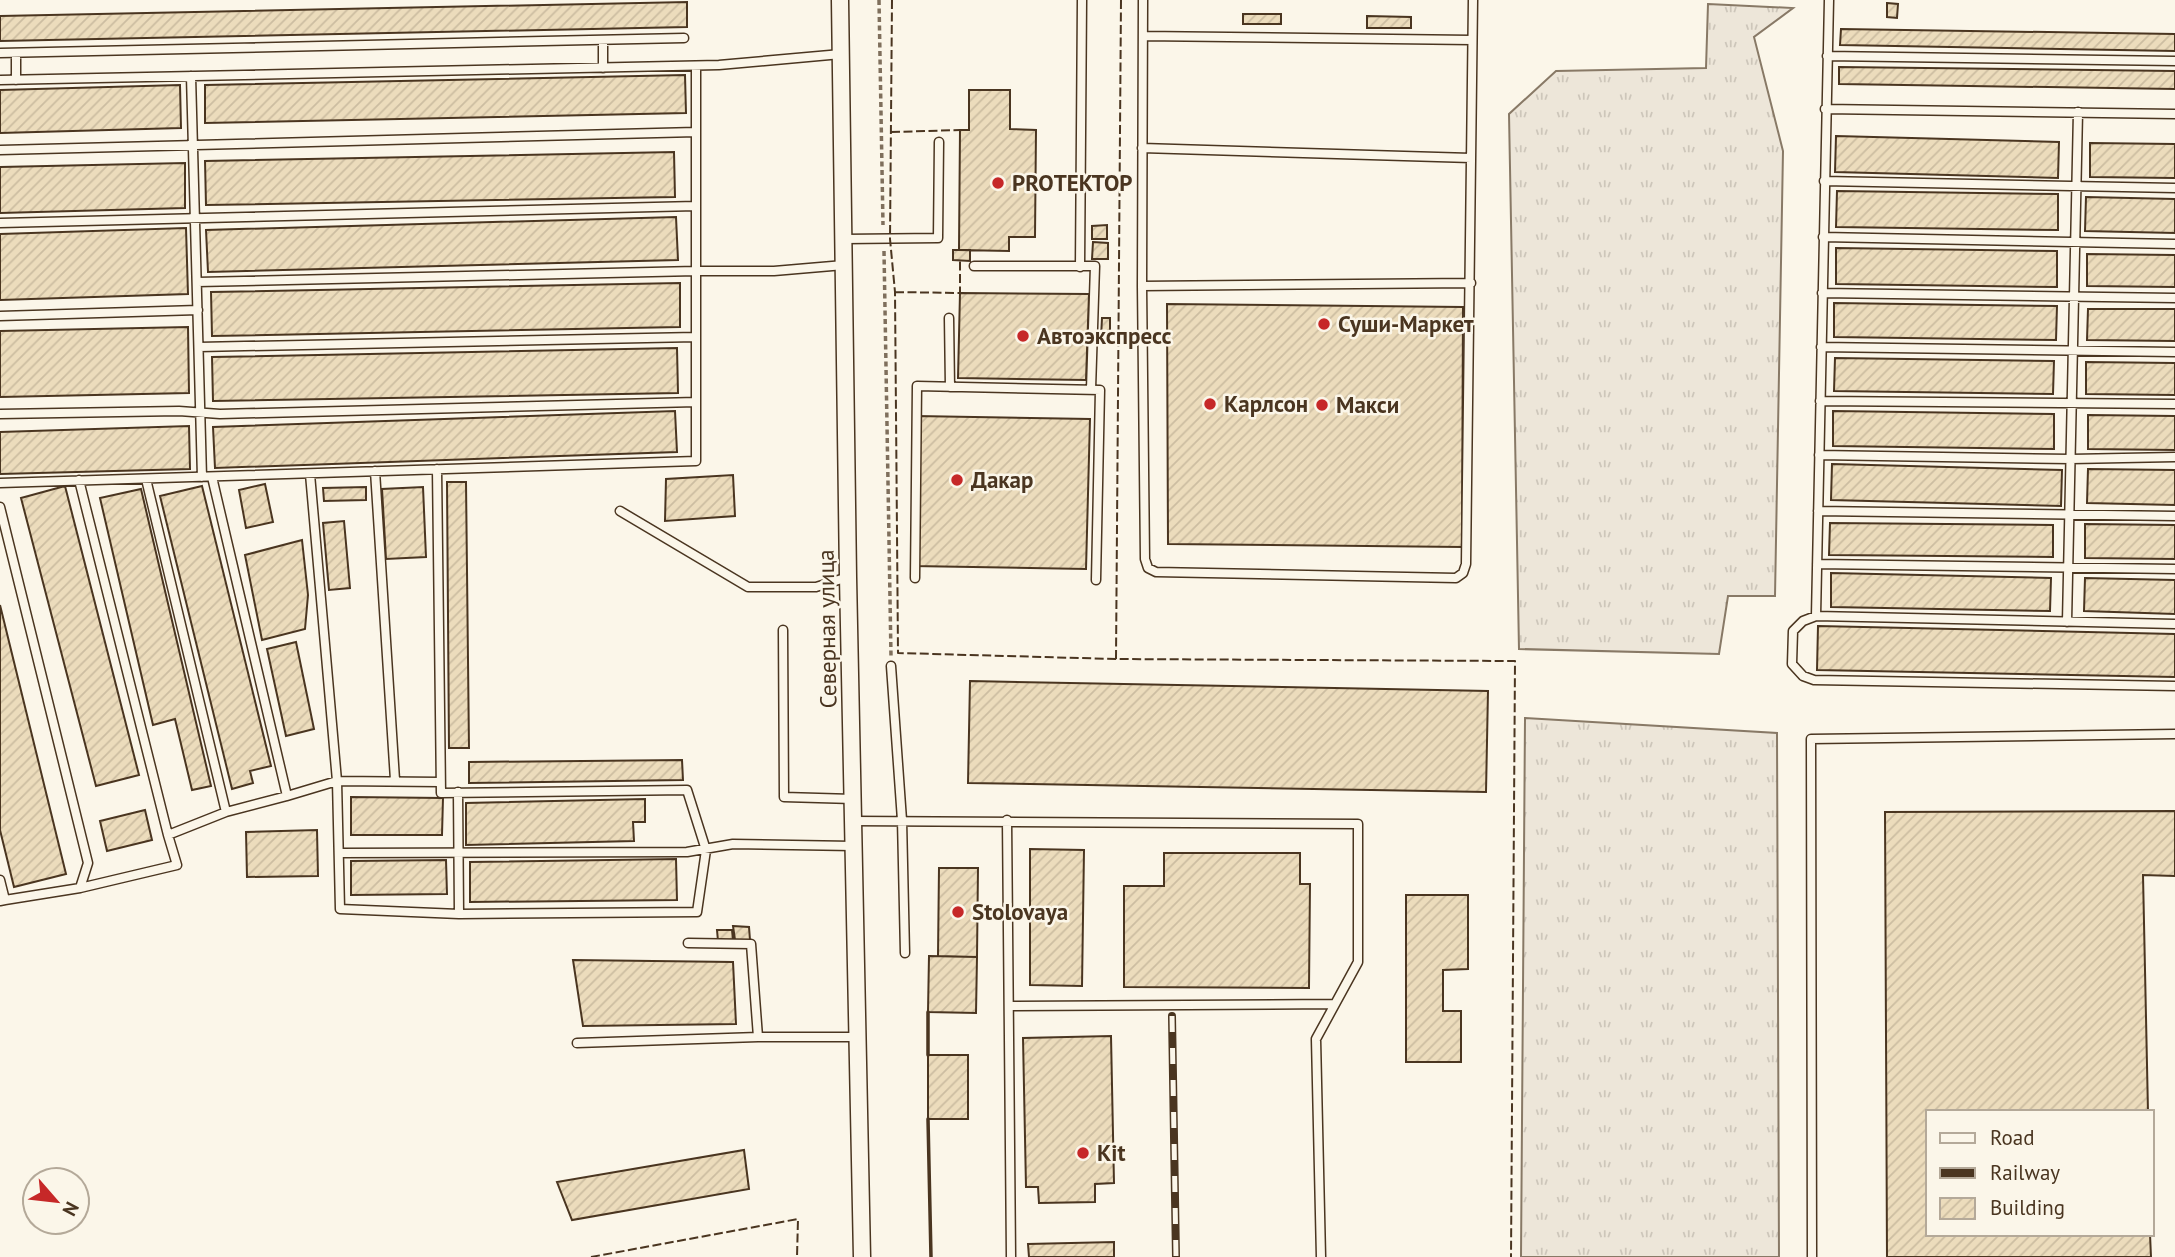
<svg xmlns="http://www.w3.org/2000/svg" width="2175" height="1257" font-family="'PT Sans',sans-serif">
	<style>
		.grass { fill: url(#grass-tufts); stroke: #887966; stroke-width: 2 }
		.building { fill: url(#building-hatch); stroke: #4a3520; stroke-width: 2 }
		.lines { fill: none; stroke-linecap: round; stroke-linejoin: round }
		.service-casing { stroke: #4a3520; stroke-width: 11 }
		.minor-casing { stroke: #4a3520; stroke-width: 19 }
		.path { stroke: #7f6f5c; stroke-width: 3.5; stroke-dasharray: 5 3.5; stroke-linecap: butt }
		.service { stroke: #fbf6e9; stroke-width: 8 }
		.minor { stroke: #fbf6e9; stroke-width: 16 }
		.rail-casing { stroke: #4a3520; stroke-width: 8 }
		.rail { stroke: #fbf6e9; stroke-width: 5; stroke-dasharray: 16; stroke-linecap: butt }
		.fence { stroke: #4a3520; stroke-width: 2; stroke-dasharray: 9 3.5; stroke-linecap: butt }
		.wall { stroke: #4a3520; stroke-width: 3.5 }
		.poi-dot { fill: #c62828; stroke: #fbf6e9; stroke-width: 2.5 }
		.labels { text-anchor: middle; stroke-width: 5; stroke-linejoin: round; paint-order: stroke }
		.poi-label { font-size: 23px; font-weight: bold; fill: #4a3520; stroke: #fbf6e9; text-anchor: start }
		.street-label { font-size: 23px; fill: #4a3520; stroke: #fbf6e9 }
	</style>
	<defs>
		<pattern id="grass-tufts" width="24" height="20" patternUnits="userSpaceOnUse" patternTransform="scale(1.75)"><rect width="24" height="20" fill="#ede6d9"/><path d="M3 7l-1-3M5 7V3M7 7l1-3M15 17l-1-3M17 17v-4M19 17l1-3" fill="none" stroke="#cdc6ba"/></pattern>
		<pattern id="building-hatch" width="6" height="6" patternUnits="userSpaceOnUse" patternTransform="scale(1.75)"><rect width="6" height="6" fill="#ecdcbc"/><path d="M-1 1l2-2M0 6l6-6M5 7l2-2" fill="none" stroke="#ccbda1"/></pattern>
	</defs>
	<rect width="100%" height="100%" fill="#fbf6e9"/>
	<!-- grass -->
	<path class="grass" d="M1708 4 1793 8 1754 37 1783 151 1775 596H1728L1719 654 1519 649 1509 114 1556 71 1706 68Z
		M1525 718 1777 733 1779 1257H1521Z"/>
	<!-- building -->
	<path class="building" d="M687 2V27L0 41V16Z
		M1887 3 1898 4 1897 18 1887 17Z
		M1243 14H1281V24H1243Z
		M1367 16 1411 17V28H1367Z
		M1841 29 2175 34V51L1840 45Z
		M1839 67 2175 71V89L1839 84Z
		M685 75 686 113 205 123V85Z
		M180 85 181 128 0 133V90Z
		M969 90H1010V129L1036 130 1035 237H1009V251L959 250 960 130H969Z
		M1836 136 2059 142 2058 178 1835 172Z
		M2090 143 2175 144V178L2090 177Z
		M674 152 675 197 206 205 205 161Z
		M185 163V208L0 213V167Z
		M1837 191 2058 194V230L1836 227Z
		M2086 197 2175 199V233L2085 231Z
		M676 217 678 260 208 272 206 230Z
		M1107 225V239H1092V226Z
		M186 228 188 294 0 300V234Z
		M1093 242 1108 243V259H1092Z
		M1836 248 2057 251V287L1836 284Z
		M953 250H970V261L953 260Z
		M2087 254 2175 255V287L2087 286Z
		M680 283V327L212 336 211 292Z
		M960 293 1089 294 1086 380 958 378Z
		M1834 303 2057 306 2056 340 1834 337Z
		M1167 304 1463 307 1462 547 1168 544Z
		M2088 309H2175V341L2087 340Z
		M1102 318H1110V338H1101Z
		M188 327 189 393 0 397V331Z
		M677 348 678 393 213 401 212 357Z
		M1835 358 2054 361 2053 394 1834 391Z
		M2086 362 2175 363V395L2086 394Z
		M675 411 677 452 215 468 213 427Z
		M1833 411 2054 414V449L1833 446Z
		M2088 415 2175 416V450L2088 449Z
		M916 416 1090 419 1086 569 913 566Z
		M189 426 190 469 0 474V432Z
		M1832 464 2062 470 2061 506 1831 500Z
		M2088 469 2175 470V505L2087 503Z
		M733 475 735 516 665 521 666 479Z
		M447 482H466L469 748H449Z
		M265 484 273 522 246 528 239 490Z
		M65 486 139 775 96 786 21 498Z
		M202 486 271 766 250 771 253 783 232 789 160 496Z
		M366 487V500L324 501 323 488Z
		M423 487 426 557 386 559 382 489Z
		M141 489 211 786 192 790 175 719 153 725 100 498Z
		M344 521 350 588 329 590 323 523Z
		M1830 523 2053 525V557L1829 555Z
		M2085 524 2175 525V559L2085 558Z
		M302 540 308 595 305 629 262 640 245 555Z
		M1831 573 2051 578 2050 611 1831 607Z
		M2085 578 2175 580V614L2084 611Z
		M0 605 66 874 14 887 0 830Z
		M1818 626 2175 634V677L1817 670Z
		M296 642 314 729 286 736 267 649Z
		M970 681 1488 691 1486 792 968 783Z
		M682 760 683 780 469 783V762Z
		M351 797 443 798 442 835H351Z
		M645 799V822H633L634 841 466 845V803Z
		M145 810 152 840 107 851 100 821Z
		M2175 811V876L2143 875 2148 1112H1928V1234H2150L2151 1257H1887L1885 812Z
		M317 830 318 876 247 877 246 832Z
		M1030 849 1084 850 1082 986 1030 985Z
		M1164 853H1300V884H1310L1309 988 1124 987V886H1164Z
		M676 859 677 900 470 902V862Z
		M446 860 447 894 351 895V861Z
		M939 868H978L977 957 938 956Z
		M1406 895H1468V969L1443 970V1011H1461V1062H1406Z
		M733 926 749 927 750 940H735Z
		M717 930H732L733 940 718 941Z
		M929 956 977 957 976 1013 928 1012Z
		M573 960 733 962 736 1024 583 1026Z
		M1111 1036 1114 1183 1095 1184V1202L1039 1203 1038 1187H1026L1023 1038Z
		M928 1055H968V1119H928Z
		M744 1150 749 1189 572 1220 557 1182Z
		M1114 1242V1257H1029L1028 1244Z"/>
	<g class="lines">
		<defs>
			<path id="service" d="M1143 0 1142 286 1145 559 1148 568 1156 572 1456 578 1463 573 1466 564 1473 0
				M1829 0 1816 616 1803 621 1793 631 1792 664 1803 676 1814 680 2175 686
				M1143 36 1472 40
				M603 40V68
				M0 53 684 38
				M1827 56 2175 61
				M191 76 202 477
				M0 80 719 65 841 54
				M16 80V53
				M1825 109 2175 114
				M1142 148 1471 158
				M0 150 696 132
				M1824 181 2175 188
				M0 223 696 206
				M1823 237 2175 244
				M844 239 938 238 939 142
				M974 266H1095L1091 389
				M1080 267 1082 0
				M197 282 696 271H774L844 265
				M1142 286 1471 283
				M1822 293 2175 298
				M0 316 198 310
				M949 318 950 387
				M199 347 696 337
				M1821 347 2175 352
				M1820 401 2175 404
				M0 414 179 411 220 414 696 402
				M1819 455 2071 459 2175 457
				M375 471 395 780
				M310 474 337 781 340 909 459 914 697 912 706 850 687 790 441 793 437 469
				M212 477 287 796 226 812
				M146 479 226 812 168 835
				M79 480 168 835 177 865 80 888
				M0 483 696 461V66
				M0 507 88 863 80 888 5 900
				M620 511 748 587H816L848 577
				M1818 511 2175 516
				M1817 564 2175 569
				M915 578 917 386 1100 390 1096 580
				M1816 616 2175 624
				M2067 622 2078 112
				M783 630 784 797 853 799
				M891 666 902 820 905 953
				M458 792 459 914
				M287 796 337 781 440 782
				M1007 820 1011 1257
				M853 821 1358 824V962L1316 1039 1321 1257
				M339 853 687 852 733 844 853 846
				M0 880 5 900 0 901
				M688 943 751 944 758 1037
				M1009 1006 1335 1004
				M577 1043 758 1037H857
				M1812 1257 1811 739 2175 734"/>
			<path id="minor" d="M840 0 848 577 862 1257"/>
		</defs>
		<!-- service casing -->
		<use href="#service" class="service-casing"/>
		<!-- minor casing -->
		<use href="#minor" class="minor-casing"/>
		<!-- path -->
		<path class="path" d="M879 0 883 225
			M884 251 891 656"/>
		<!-- service -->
		<use href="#service" class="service"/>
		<!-- minor -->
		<use href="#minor" class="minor"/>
		<defs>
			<path id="rail" d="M1172 1016 1176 1257"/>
		</defs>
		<!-- rail casing -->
		<use href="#rail" class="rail-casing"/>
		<!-- rail -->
		<use href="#rail" class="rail"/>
		<!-- fence -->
		<path class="fence" d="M892 0 890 239 895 292 898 653 1116 659 1515 661 1511 1257
			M891 132 960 130
			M895 292 960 293V260
			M1116 659 1121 0
			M591 1257 798 1219 797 1257"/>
		<!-- wall -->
		<path class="wall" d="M928 1012V1055
			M928 1119 931 1257"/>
	</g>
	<!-- markers -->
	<g class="poi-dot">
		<circle cx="998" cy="183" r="7"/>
		<circle cx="1324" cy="324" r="7"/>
		<circle cx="1023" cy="336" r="7"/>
		<circle cx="1210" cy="404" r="7"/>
		<circle cx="1322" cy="405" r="7"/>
		<circle cx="957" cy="480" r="7"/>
		<circle cx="958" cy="912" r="7"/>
		<circle cx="1083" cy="1153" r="7"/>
	</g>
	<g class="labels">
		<!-- poi labels -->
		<g class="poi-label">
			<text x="1012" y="191">PROТЕКТОР</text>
			<text x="1338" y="332">Суши-Маркет</text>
			<text x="1037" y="344">Автоэкспресс</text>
			<text x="1224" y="412">Карлсон</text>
			<text x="1336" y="413">Макси</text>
			<text x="971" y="488">Дакар</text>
			<text x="972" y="920">Stolovaya</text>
			<text x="1097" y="1161">Kit</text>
		</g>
		<!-- street labels -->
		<g class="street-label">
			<text transform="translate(827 629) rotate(-91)" y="8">Северная улица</text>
		</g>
	</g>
	<!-- legend -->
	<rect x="1926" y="1110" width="228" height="126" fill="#fbf6e9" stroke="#b4a999" stroke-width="2"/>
	<rect x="1940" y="1133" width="35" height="10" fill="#fbf6e9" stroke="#b4a999" stroke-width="2"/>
	<text x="1990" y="1145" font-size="21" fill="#4a3520">Road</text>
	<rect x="1940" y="1168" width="35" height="10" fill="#4a3520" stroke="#b4a999" stroke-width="2"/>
	<text x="1990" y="1180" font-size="21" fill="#4a3520">Railway</text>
	<rect x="1940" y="1198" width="35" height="21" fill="url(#building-hatch)" stroke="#b4a999" stroke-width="2"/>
	<text x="1990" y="1215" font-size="21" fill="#4a3520">Building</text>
	<!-- north arrow -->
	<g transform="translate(56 1201) rotate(118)"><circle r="33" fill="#fbf6e9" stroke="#b4a999" stroke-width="2"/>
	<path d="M0-5L12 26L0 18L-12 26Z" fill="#c62828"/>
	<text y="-10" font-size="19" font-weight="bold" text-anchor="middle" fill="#4a3520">N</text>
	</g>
</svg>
